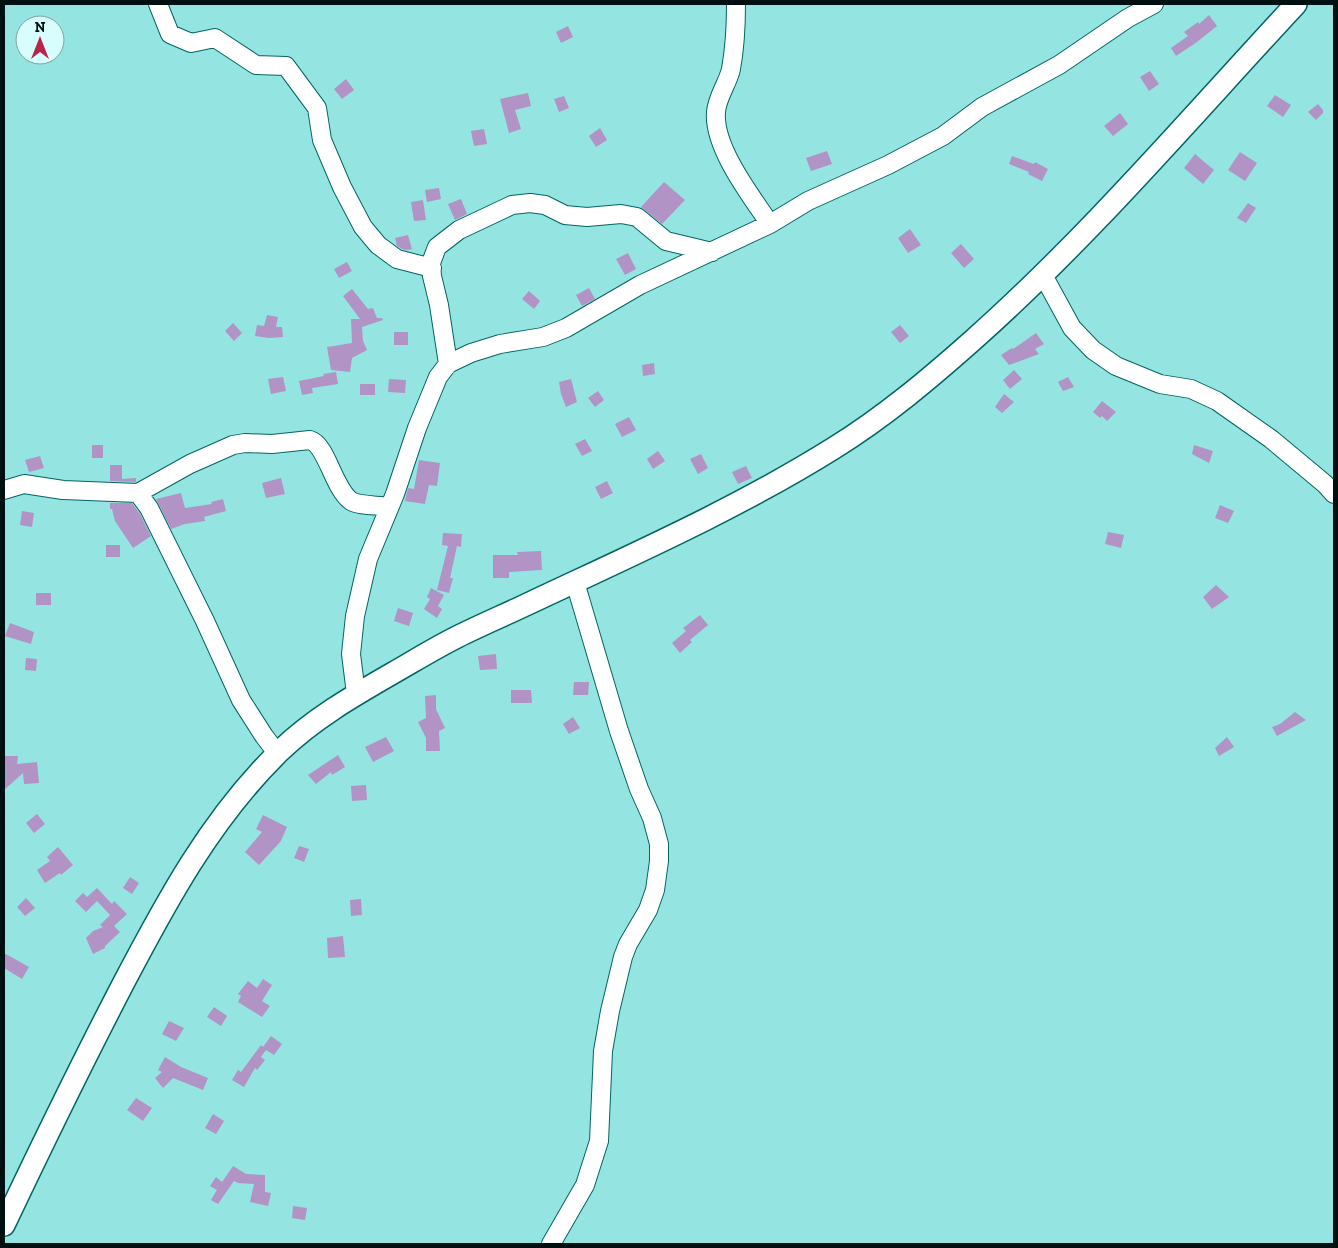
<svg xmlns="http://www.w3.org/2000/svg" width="1338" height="1248" font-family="'Zilla Slab',serif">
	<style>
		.building { fill: #b293c5 }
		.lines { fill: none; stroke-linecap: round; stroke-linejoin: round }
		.minor-casing { stroke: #006563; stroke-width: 20 }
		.major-casing { stroke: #006563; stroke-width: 24 }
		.minor { stroke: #fff; stroke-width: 18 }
		.major { stroke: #fff; stroke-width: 21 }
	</style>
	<rect width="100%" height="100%" fill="#94e5e2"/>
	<!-- building -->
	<path class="building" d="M1209 15 1217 26 1197 42 1176 56 1171 48 1188 36 1184 32 1198 22 1199 24Z
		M568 26 573 37 561 43 556 32Z
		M1150 71 1159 84 1149 91 1140 77Z
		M346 79 354 90 342 99 334 89Z
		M528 93 531 106 515 110 521 129 509 133 500 99Z
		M1275 95 1291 105 1283 117 1267 106Z
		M564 96 569 108 559 112 554 99Z
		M1318 104 1323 110V113L1316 120 1308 112Z
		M1120 113 1128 124 1113 136 1104 126Z
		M600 128 607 140 596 147 589 136Z
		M484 129 487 144 474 146 471 131Z
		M827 151 832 164 811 171 806 158Z
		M1240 152 1257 163 1245 181 1228 170Z
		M1195 154 1214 170 1203 184 1184 168Z
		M1012 156 1034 164 1035 162 1048 169 1042 181 1028 174 1029 172 1009 164Z
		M664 182 685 200 662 224 641 207Z
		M439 188 441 199 427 202 425 190Z
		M461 199 467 214 455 220 448 204Z
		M423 200 426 220 414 221 411 202Z
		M1248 203 1256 208 1246 223 1237 218Z
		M910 229 921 245 908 253 898 238Z
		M408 235 412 249 407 250 402 249 397 246 395 238Z
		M961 244 974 259 964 268 951 253Z
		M628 253 636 269 625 275 616 259Z
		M347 262 352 271 339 278 334 269Z
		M589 288 595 299 582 306 576 295Z
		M352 289 368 309 373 308 377 318H382L383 320 362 327 363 341 367 350 352 358 350 372 331 370 327 347 352 343 351 319H360L343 296Z
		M529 291 540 301 534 309 522 299Z
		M267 315 278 317 276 327H282L283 337 269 338 255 336 257 325 264 326Z
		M233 323 242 333 234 341 225 331Z
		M900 325 909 336 900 343 891 332Z
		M394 332H408V345H394Z
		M1036 333 1044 344 1035 349 1039 354 1009 365 1001 355 1012 348 1013 349Z
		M654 363 655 374 643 376 642 365Z
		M1014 370 1022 379 1010 389 1003 380Z
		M336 372 338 384 312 388 313 393 302 395 299 381 324 376 323 374Z
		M283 377 286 391 271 394 268 379Z
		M1068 377 1074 387 1063 391 1058 382Z
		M389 379 406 380 405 393 388 392Z
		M571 379 577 402 566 407 561 394 559 382Z
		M360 384H375V395H360Z
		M598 391 604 400 595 407 588 398Z
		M1004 394 1014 402 1002 413 995 407Z
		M1102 401 1116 412 1107 421 1102 416 1100 418 1093 412Z
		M629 417 636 430 622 437 615 424Z
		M585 439 592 451 582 456 575 444Z
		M92 445H103V458H92Z
		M1194 445 1213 451 1209 463 1192 454Z
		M658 451 665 461 653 469 647 459Z
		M701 454 708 468 698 474 690 459Z
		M40 456 44 468 29 472 25 460Z
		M419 460 440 463 437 486 429 485 425 504 405 501 408 488 414 489Z
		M110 465H122V479L136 478V482L110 481Z
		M746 466 752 478 738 484 732 472Z
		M281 478 285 494 266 498 262 483Z
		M607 481 613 493 601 499 595 487Z
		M181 493 185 508 212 504 211 502 223 499 226 511 204 517 205 521 185 524 171 529 156 499Z
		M110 503H132L140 514 151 536 133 548 115 521 112 509H110Z
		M1220 505 1234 511 1228 523 1215 518Z
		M22 511 34 513 32 527 20 525Z
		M1108 532 1124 535 1121 548 1105 544Z
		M443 533 462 534 461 547 457 546 450 578H453L449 593 437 590 448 546 442 545Z
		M106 545H120V557H106Z
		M541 551 542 570 509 572V578H493V555H518L517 552Z
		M1216 585 1229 597 1212 609 1203 597Z
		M431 588 444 595 438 606 442 609 437 618 424 609 430 599 427 597Z
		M36 593H51V605H36Z
		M398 608 413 613 409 626 394 621Z
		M700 615 708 625 690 640 692 642 680 653 672 643 686 631 683 628Z
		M10 623 34 632 31 644 5 636Z
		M496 654 497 669 480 670 478 656Z
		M26 658 37 659 36 671 25 670Z
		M574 682H589L588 695H573Z
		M511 690H531L532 703H511Z
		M436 695V709L445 728 439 731 440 751H426V738L418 722 426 718 425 696Z
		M1295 712 1306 720 1277 736 1272 727 1280 724Z
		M573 717 580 728 569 734 563 724Z
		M386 737 394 751 373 762 365 747Z
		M1227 737 1234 747 1219 756 1215 748Z
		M338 755 345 767 332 775 331 772 316 784 308 775Z
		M4 756H18L17 764 37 762 39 783 24 784 23 773 4 790Z
		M366 785 367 800 352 801 351 786Z
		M37 814 45 824 34 833 26 823Z
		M263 815 287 827 281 841 259 865 245 852 262 832 256 829Z
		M299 846 309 849 304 862 294 858Z
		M58 847 73 865 61 875 60 873 45 883 37 870 50 861 47 857Z
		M130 877 139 883 132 894 123 888Z
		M97 888 112 904 114 901 127 914 114 926 120 932 105 946V948L93 954 86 938 93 931 103 927 100 925 110 915 97 901 86 912 75 901 83 893 87 897Z
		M26 898 35 908 25 916 17 907Z
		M361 899 362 915 351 916 350 900Z
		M343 936 345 957 328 958 327 938Z
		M4 953 29 967 22 979 4 968Z
		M263 979 272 985 262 1001 270 1006 262 1017 238 1002 241 996 238 994 248 981 257 988Z
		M214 1007 227 1016 221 1026 207 1017Z
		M169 1021 184 1028 176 1041 162 1034Z
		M271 1036 282 1044 274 1055 266 1050 261 1057 265 1060 257 1070 255 1068 244 1087 232 1080 238 1070 241 1072 261 1045 263 1047Z
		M165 1057 181 1067 208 1078 203 1090 173 1078 163 1088 155 1078 162 1072 158 1070Z
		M136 1098 152 1108 143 1121 127 1110Z
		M213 1114 224 1121 216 1134 205 1128Z
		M233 1166 246 1174 265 1175V1192L271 1193 268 1206 250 1202 254 1184 238 1183 234 1181 218 1204 211 1200 217 1190 210 1186 216 1177 222 1182Z
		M293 1206 307 1208 305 1220 292 1218Z"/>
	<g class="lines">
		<defs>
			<path id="minor" d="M158 4 170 34 191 43 215 38 256 65 286 66 317 108 322 140 342 187 363 227 378 245 397 259 432 268
				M736 4C736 25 735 47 731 69 728 83 717 97 716 112 713 147 751 196 770 224
				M1043 275 1072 328 1093 350 1116 366 1160 384 1191 389 1217 401 1271 439 1325 484 1334 494
				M448 364 439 305 432 276 431 263 437 247 459 230 512 205 530 203 545 205 565 215 587 217 621 214 637 217 666 241 712 252
				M4 490 24 484 63 490 138 493 190 464 233 445 245 443 272 444 310 440C327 445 333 488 351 501 359 506 379 505 389 507
				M138 493 149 508 205 621 241 700 264 736 277 753
				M356 694 351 654 355 616 368 559 395 494 417 428 438 377 448 364 471 353 500 344 543 337 566 328 640 285 770 224 808 201 888 165 943 136 982 107 1059 65 1128 18 1154 4
				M551 1244 585 1185 599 1141 603 1051 610 1011 623 957 628 944 648 910 655 890 659 861V844L652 818 639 789 619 731 575 582"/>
			<path id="major" d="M4 1225C42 1145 81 1065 122 986 166 902 211 818 280 751 313 719 353 696 393 673 414 661 435 648 457 637 481 625 507 614 532 602 634 554 738 508 834 448 884 417 928 380 972 341 1088 238 1190 118 1296 4"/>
		</defs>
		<!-- minor casing -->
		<use href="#minor" class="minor-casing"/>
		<!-- major casing -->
		<use href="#major" class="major-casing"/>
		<!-- minor -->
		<use href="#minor" class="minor"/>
		<!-- major -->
		<use href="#major" class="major"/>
	</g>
	<!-- border -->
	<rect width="1338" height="1248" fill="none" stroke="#001010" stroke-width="10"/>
	<!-- north arrow -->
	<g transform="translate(40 40)"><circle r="24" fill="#d7fefc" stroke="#819f9e"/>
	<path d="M0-4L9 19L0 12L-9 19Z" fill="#b7264a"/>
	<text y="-8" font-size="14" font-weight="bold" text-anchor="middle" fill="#001010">N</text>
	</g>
</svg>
